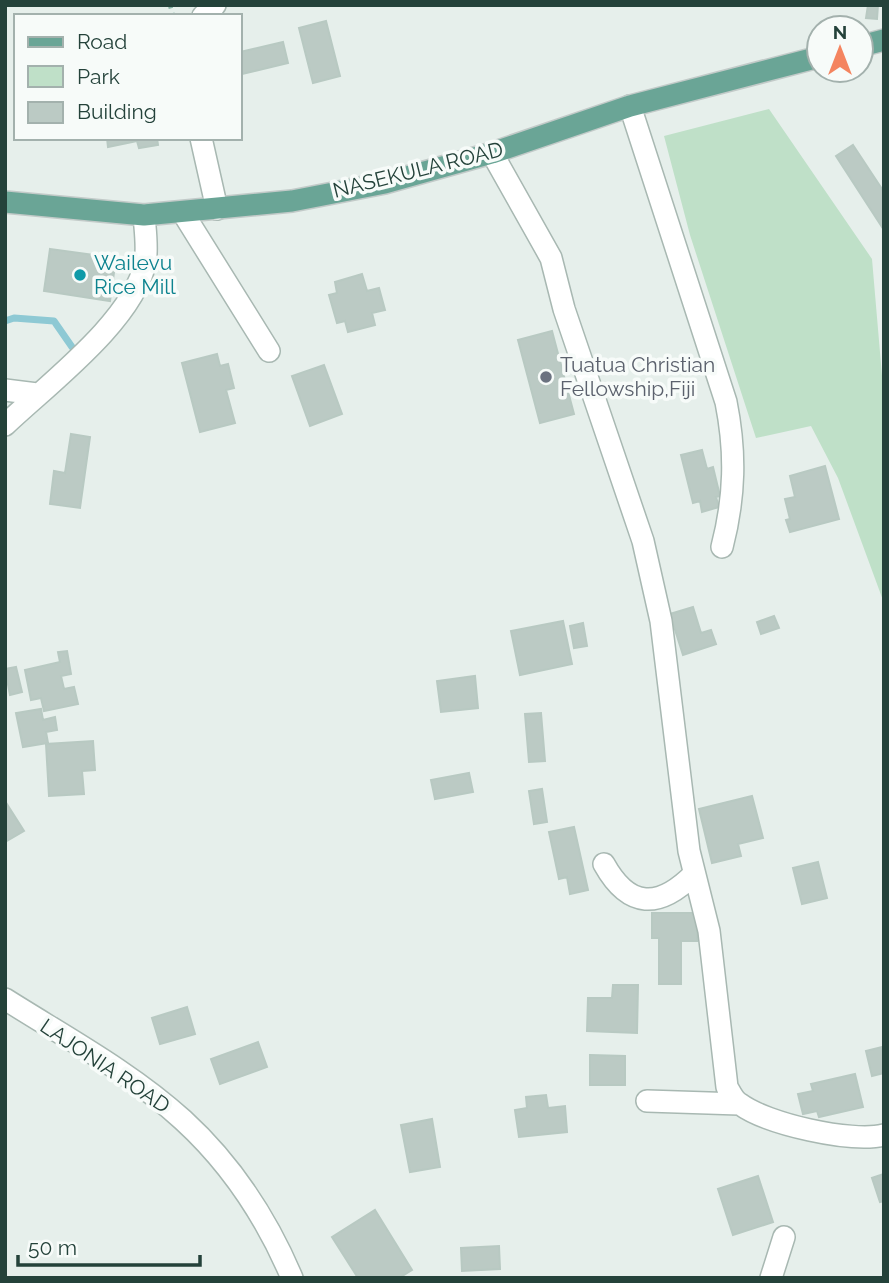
<svg xmlns="http://www.w3.org/2000/svg" width="889" height="1283" font-family="Raleway,sans-serif">
	<style>
		.green { fill: #bfe0c8 }
		.lines { fill: none; stroke-linecap: round; stroke-linejoin: round }
		.stream { stroke: #8ec9d4; stroke-width: 7 }
		.building { fill: #bbcac4; stroke: #b8c9c2; stroke-width: 2 }
		.minor-casing { stroke: #a8b8b2; stroke-width: 24 }
		.major-casing { stroke: #c2cac8; stroke-width: 24 }
		.path { stroke: #86b3a5; stroke-width: 4.5; stroke-dasharray: 3.5 5; stroke-linecap: butt }
		.minor { stroke: #fff; stroke-width: 21 }
		.major { stroke: #6aa596; stroke-width: 21 }
		.culture-dot { fill: #0f9aa8; stroke: #f7fbf9; stroke-width: 2.5 }
		.worship-dot { fill: #6b7280; stroke: #f7fbf9; stroke-width: 2.5 }
		.labels { text-anchor: middle; stroke-width: 7; stroke-linejoin: round; paint-order: stroke }
		.street-label { font-size: 21px; fill: #24423a; stroke: #f7fbf9 }
		.culture-label { font-size: 21px; fill: #0d838f; stroke: #f7fbf9; text-anchor: start }
		.worship-label { font-size: 21px; fill: #5b616d; stroke: #f7fbf9; text-anchor: start }
	</style>
	<rect width="100%" height="100%" fill="#e6efeb"/>
	<!-- green -->
	<path class="green" d="M769 109 872 259 884 399V603L838 478 811 426 756 438 690 235 664 136Z"/>
	<g class="lines">
		<!-- stream -->
		<path class="stream" d="M5 321 14 318 54 321 72 347"/>
	</g>
	<!-- building -->
	<path class="building" d="M868 5H878L877 19 866 18Z
		M326 21 340 76 313 83 299 28Z
		M283 42 288 63 242 74 240 52Z
		M107 138H157L158 145 139 148 137 141 108 147Z
		M853 145 884 192V230L836 156Z
		M50 249 116 258 110 301 44 291Z
		M362 274 367 291 379 288 385 310 372 313 375 325 348 332 345 321 337 323 329 295 337 293 335 282Z
		M552 331 574 414 540 423 518 340Z
		M217 354 220 366 228 364 234 388 226 390 235 423 200 432 182 363Z
		M324 365 342 414 310 426 292 376Z
		M71 434 90 437 80 508 50 504 54 471 65 473Z
		M702 450 707 469 713 467 720 496 716 497 719 507 702 512 700 501 693 503 681 455Z
		M825 466 839 519 790 532 786 520 790 519 785 499 795 497 790 476Z
		M693 607 701 633 711 630 716 644 683 655 670 614Z
		M774 616 779 628 761 634 757 622Z
		M563 621 572 664 520 675 511 631Z
		M583 623 587 646 574 648 570 626Z
		M67 651 71 674 61 676 64 689 74 687 78 704 44 711 41 698 31 700 25 670 60 662 58 652Z
		M16 667 22 692 10 695 5 669Z
		M475 676 478 708 441 712 437 681Z
		M41 709 43 720 55 717 57 730 46 732 48 743 23 747 16 713Z
		M541 713 545 761 529 762 525 714Z
		M93 741 95 770 82 771 84 794 49 796 46 744Z
		M469 773 473 792 435 799 431 780Z
		M542 789 547 822 534 824 529 791Z
		M752 796 763 838 738 844 741 856 712 863 699 809Z
		M5 801 24 831 5 842Z
		M574 827 588 890 570 894 567 877 559 879 549 832Z
		M818 862 827 898 802 904 793 868Z
		M652 913H697V941H681V984H659V938H652Z
		M613 985H638L637 1033 587 1031 588 998H612Z
		M187 1007 195 1034 160 1044 152 1018Z
		M258 1042 267 1067 220 1084 211 1059Z
		M882 1047 884 1073 872 1076 866 1051Z
		M590 1055 625 1056V1085H590Z
		M855 1074 863 1107 819 1117 817 1111 803 1114 798 1094 813 1091 811 1084Z
		M546 1095 548 1108 565 1106 567 1132 519 1137 515 1110 527 1108 526 1097Z
		M432 1119 440 1167 410 1172 401 1125Z
		M884 1174V1201L880 1202 872 1178Z
		M758 1176 773 1222 733 1235 718 1189Z
		M375 1210 412 1270 399 1278H358L332 1237Z
		M499 1246 500 1269 462 1271 461 1248Z"/>
	<g class="lines">
		<defs>
			<path id="minor" d="M203 16 215 5
				M630 106 726 402C736 452 735 497 722 547
				M201 138 217 209
				M492 153 551 258 564 309 643 541 661 621 689 851 709 931 727 1087C730 1092 734 1101 740 1104 767 1124 851 1143 884 1135
				M183 213 269 351
				M5 390 37 394
				M5 425C47 385 134 320 145 263 148 248 145 230 144 215
				M604 864C629 909 659 909 694 874
				M5 999C65 1037 130 1072 183 1120 230 1163 267 1219 292 1278
				M647 1101 739 1104
				M771 1278 784 1237"/>
			<path id="major" d="M861 46 884 40
				M5 202 144 215 292 201 385 183 492 153 630 106 819 57"/>
		</defs>
		<!-- minor casing -->
		<use href="#minor" class="minor-casing"/>
		<!-- major casing -->
		<use href="#major" class="major-casing"/>
		<!-- path -->
		<path class="path" d="M170 5 173 16"/>
		<!-- minor -->
		<use href="#minor" class="minor"/>
		<!-- major -->
		<use href="#major" class="major"/>
	</g>
	<!-- markers -->
	<circle class="culture-dot" cx="80" cy="275" r="7"/>
	<circle class="worship-dot" cx="546" cy="377" r="7"/>
	<g class="labels">
		<!-- street labels -->
		<g class="street-label">
			<text transform="translate(418 170) rotate(-14)" y="7">NASEKULA ROAD</text>
			<text transform="translate(105 1066) rotate(34)" y="7">LAJONIA ROAD</text>
		</g>
		<!-- culture labels -->
		<g class="culture-label">
			<text x="94" y="270">Wailevu<tspan x="94" dy="24">Rice Mill</tspan></text>
		</g>
		<!-- worship labels -->
		<g class="worship-label">
			<text x="560" y="372">Tuatua Christian<tspan x="560" dy="24">Fellowship,Fiji</tspan></text>
		</g>
	</g>
	<!-- border -->
	<rect width="889" height="1283" fill="none" stroke="#24423a" stroke-width="14"/>
	<!-- legend -->
	<rect x="14" y="14" width="228" height="126" fill="#f7fbf9" stroke="#a3b1ad" stroke-width="2"/>
	<rect x="28" y="37" width="35" height="10" fill="#6aa596" stroke="#a3b1ad" stroke-width="2"/>
	<text x="77" y="49" font-size="21" fill="#24423a">Road</text>
	<rect x="28" y="66" width="35" height="21" fill="#bfe0c8" stroke="#a3b1ad" stroke-width="2"/>
	<text x="77" y="84" font-size="21" fill="#24423a">Park</text>
	<rect x="28" y="102" width="35" height="21" fill="#bbcac4" stroke="#a3b1ad" stroke-width="2"/>
	<text x="77" y="119" font-size="21" fill="#24423a">Building</text>
	<!-- north arrow -->
	<g transform="translate(840 49)"><circle r="33" fill="#f7fbf9" stroke="#a3b1ad" stroke-width="2"/>
	<path d="M0-5L12 26L0 18L-12 26Z" fill="#f4845f"/>
	<text y="-10" font-size="19" font-weight="bold" text-anchor="middle" fill="#24423a">N</text>
	</g>
	<!-- scale -->
	<path d="M18 1255v10h182v-10" fill="none" stroke="#24423a" stroke-width="3.5"/>
	<text x="28" y="1255" font-size="21" fill="#24423a" stroke="#f7fbf9" stroke-width="5" paint-order="stroke">50 m</text>
</svg>
